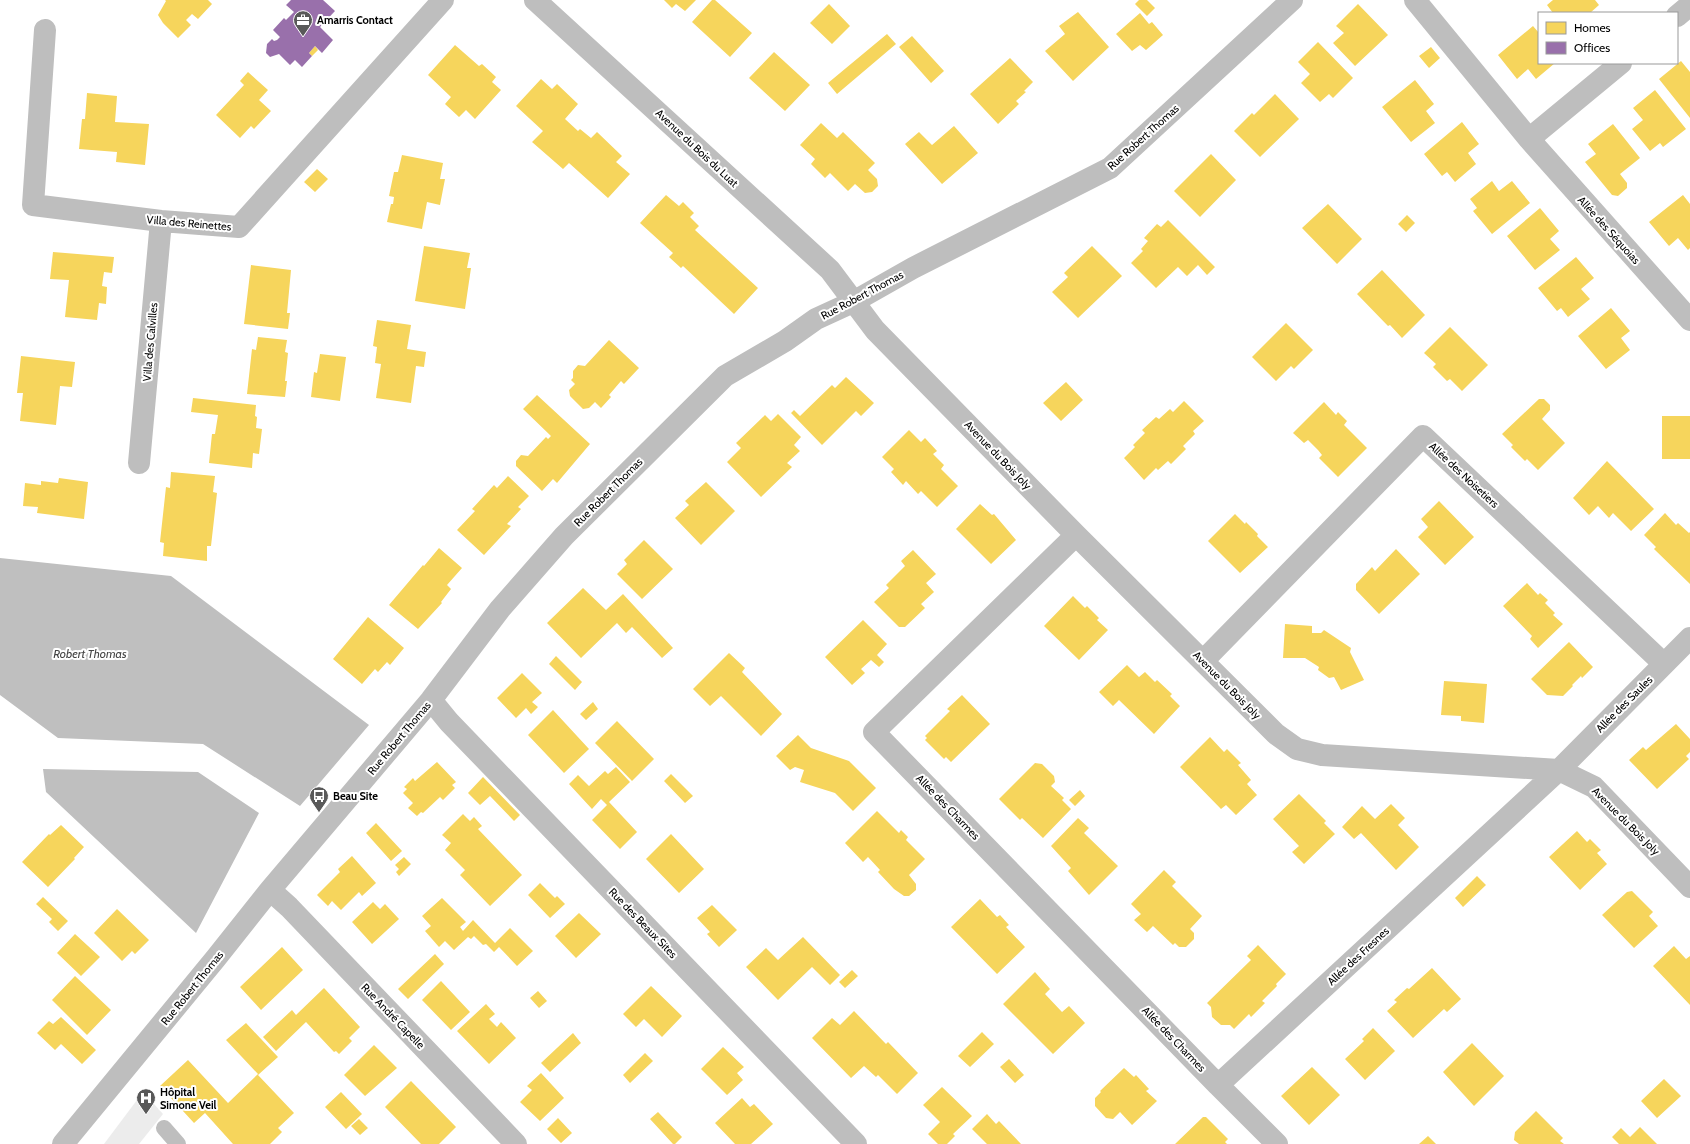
<svg xmlns="http://www.w3.org/2000/svg" width="1690" height="1144" font-family="Cabin,sans-serif">
	<style>
		.green { fill: #ececec }
		.water { fill: #bfbfbf }
		.homes { fill: #f6d55c }
		.offices { fill: #9970ab }
		.lines { fill: none; stroke-linecap: round; stroke-linejoin: round }
		.service { stroke: #bebebe; stroke-width: 16 }
		.minor { stroke: #bebebe; stroke-width: 22 }
		.labels { text-anchor: middle; stroke-width: 4; stroke-linejoin: round; paint-order: stroke }
		.poi-label { font-size: 11px; font-weight: bold; fill: #000; stroke: #fff; text-anchor: start }
		.street-label { font-size: 11px; fill: #000; stroke: #fff }
		.water-label { font-size: 12px; font-style: italic; fill: #444; stroke: #fff }
	</style>
	<rect width="100%" height="100%" fill="#fff"/>
	<!-- green -->
	<path class="green" d="M143 1092 163 1114 139 1144H104Z"/>
	<!-- water -->
	<path class="water" d="M0 558 171 576 369 725 300 806 203 744 58 738 0 695Z
		M43 769 198 772 259 813 196 933 46 792Z"/>
	<!-- homes -->
	<path class="homes" d="M165 0H208L212 4 198 19 192 14 186 20 191 25 178 38 163 23 158 15 166 1Z
		M664 0H696L685 11 676 4 672 8Z
		M712 0H715L752 33 730 57 692 22Z
		M1139 0H1147L1155 8 1147 16 1135 4Z
		M1553 0H1595L1599 5 1590 13H1553L1547 5Z
		M829 4 850 26 832 44 810 23Z
		M1358 4 1388 35 1355 66 1333 43 1344 33 1336 26Z
		M1078 12 1109 47 1073 81 1045 51 1065 34 1059 26Z
		M1140 13 1149 24 1152 22 1163 35 1146 50 1140 45 1132 51 1116 34Z
		M1533 26 1539 33V63H1555L1536 79 1528 69 1517 79 1498 55Z
		M887 34 896 44 837 94 828 83Z
		M912 36 944 71 931 83 899 47Z
		M1318 42 1353 78 1333 98 1329 94 1320 102 1301 83 1310 74 1298 62Z
		M455 45 479 66 482 64 496 77 492 82 501 90 475 119 466 110 459 117 445 104 451 97 428 75Z
		M315 46 318 50 312 56 309 53Z
		M1431 47 1440 58 1429 68 1419 56Z
		M774 52 810 85 785 111 749 78Z
		M1010 58 1033 82 1024 91 1026 92 1016 101 1019 104 998 124 970 94Z
		M1681 61 1690 72V118L1659 79Z
		M248 72 268 90 259 100 271 111 254 129 251 126 240 138 216 115 244 85 240 81Z
		M541 79 552 89 557 84 578 104 565 119 578 131 580 129 591 138 597 132 622 156 616 162 630 174 608 198 569 163 563 169 532 142 543 131 516 106Z
		M1415 80 1434 104 1426 111 1435 123 1411 142 1382 107Z
		M1655 90 1686 129 1663 147 1660 143 1650 151 1632 129 1643 120 1633 108Z
		M87 93 117 96 115 122 149 124 145 165 116 162 117 152 79 149 82 119H85Z
		M1275 94 1299 119 1260 157 1234 131 1252 113 1254 115Z
		M1462 122 1479 144 1468 153 1476 164 1455 182 1447 172 1442 176 1424 154Z
		M821 123 837 138 843 132 875 163 868 170 877 179 878 186 872 192 865 193 855 184 848 191 830 173 825 178 811 164 815 159 800 145Z
		M1613 124 1640 158 1620 174 1627 183V188L1618 196 1612 195 1585 162 1596 154 1588 144Z
		M954 126 978 153 942 184 905 144 919 132 932 145Z
		M1211 154 1236 180 1200 217 1174 191Z
		M402 155 443 163 440 179H445L440 205 427 202 422 229 387 222 391 204H393L394 197 389 196 394 172H398Z
		M317 169 328 179 315 192 304 182Z
		M1492 181 1499 191 1512 181 1530 203 1492 234 1473 211 1477 208 1470 199Z
		M666 195 679 206 683 202 694 213 690 217 699 226 695 230 758 288 734 314 683 266 681 268 669 257 673 253 640 223Z
		M1683 195 1690 204V248L1688 250 1678 238 1669 246 1649 222Z
		M1328 204 1362 239 1337 264 1302 228Z
		M1540 208 1559 231 1550 239 1560 250 1535 270 1507 236Z
		M1407 215 1415 223 1406 232 1398 224Z
		M1168 220 1215 267 1207 275 1198 265 1187 276 1178 267 1156 288 1131 263 1143 251 1141 249 1148 241 1144 238 1157 224 1161 227Z
		M424 246 470 253 467 268H471L465 309 415 301Z
		M1092 246 1122 276 1078 318 1052 292 1068 277 1064 273Z
		M53 252 114 257 112 273 104 272 102 286 107 287 106 304 99 303 97 320 65 317 69 280 50 279Z
		M1576 257 1594 278 1581 289 1590 299 1568 317 1561 308 1557 311 1538 288Z
		M251 265 291 270 287 313H290L288 329 244 324Z
		M1382 270 1425 315 1402 338 1390 325 1388 326 1357 294Z
		M1611 308 1630 331 1621 338 1630 350 1606 369 1578 336Z
		M377 320 411 325 407 349 426 352 424 367 416 366 411 403 376 398 381 364 375 363 377 347 373 346Z
		M1286 323 1313 350 1294 369 1291 366 1276 381 1252 357Z
		M1450 327 1488 365 1462 391 1450 379 1447 381 1433 367 1436 364 1424 353Z
		M258 337 287 340 285 352 288 353 285 381H287L285 397 247 394 252 349 256 350Z
		M609 340 639 368 624 384 621 381 609 395 611 397 601 408 595 402 589 408 583 409 570 396 569 390 575 384 571 380 573 378V371L578 365 585 366Z
		M320 354 346 357 340 401 311 397 314 372 317 373Z
		M21 356 75 362 72 387 60 386 56 425 20 421 23 393H17Z
		M846 377 874 403 861 416 856 411 822 445 791 413 794 410 800 416 832 385 835 388Z
		M1066 382 1083 400 1061 421 1043 403Z
		M537 395 590 444 557 483 553 479 542 491 516 466V461L521 455 528 456 546 437 548 439 551 436 523 409Z
		M193 398 256 405 255 416 257 417 256 428 262 429 259 454 253 453 252 468 209 463 212 434H215L218 415 191 412Z
		M1539 399H1544L1550 405V410L1542 419 1565 443 1538 470 1527 459 1525 461 1511 447 1513 445 1502 434Z
		M1184 401 1204 421 1193 431 1195 434 1183 446 1186 449 1171 464 1168 461 1158 470 1156 468 1144 480 1124 458 1135 447 1133 445 1145 433 1142 430 1156 417 1159 419 1170 409 1173 412Z
		M1324 402 1336 415 1338 412 1347 421 1344 425 1367 448 1338 477 1319 458 1322 455 1318 450 1308 440 1304 443 1293 433Z
		M778 414 801 437 794 445 800 451 787 463 792 467 761 497 727 462 741 448 736 443 765 415 771 421Z
		M1662 416H1690V459H1662Z
		M909 430 921 442 925 438 937 451 933 454 944 465 941 469 958 486 937 507 921 491 918 494 906 481 903 485 891 472 894 469 882 457Z
		M1607 461 1654 509 1631 531 1613 513 1609 518 1598 506 1589 515 1573 498Z
		M171 472 215 476 213 492 217 493 211 546H207V561L163 556 164 543 160 542 166 487 170 488Z
		M508 476 529 496 518 507 521 509 507 524 511 526 484 555 457 530 475 511 472 509 494 485 497 488Z
		M59 478 88 482 84 519 37 513 38 507 23 506 25 483 41 485V481L58 483Z
		M706 482 735 511 701 545 675 518 689 505 685 501Z
		M1439 501 1474 537 1445 565 1418 537 1428 527 1421 519Z
		M980 504 992 515 994 514 1016 540 991 564 956 529Z
		M1665 513 1676 525 1678 523 1689 533 1690 532V584L1654 549 1656 547 1644 535Z
		M1235 514 1245 524 1246 522 1258 534 1257 536 1268 547 1240 573 1208 541Z
		M644 540 673 569 642 599 617 574 627 564 624 560Z
		M439 548 462 568 447 585 451 589 441 602 442 603 418 629 389 605 423 565 424 566Z
		M1396 549 1420 574 1379 614 1356 590V584L1372 567 1375 571Z
		M913 550 936 574 926 583 934 592 921 604 925 608 905 627H899L874 602 889 588 886 585 905 566 901 561Z
		M1527 583 1538 595 1540 593 1548 600 1545 603 1555 613 1553 615 1563 624 1538 648 1530 639 1532 636 1503 606Z
		M583 588 606 610 623 594 673 648 662 658 632 627 626 633 617 623 581 658 547 623Z
		M1073 596 1085 608 1087 606 1099 618 1097 620 1108 630 1079 660 1044 626Z
		M368 617 404 648 390 665 387 662 378 672 375 669 362 684 333 659Z
		M863 620 887 644 877 655 884 662 879 667 871 660 861 669 865 673 852 685 825 657Z
		M1285 624 1312 626V633H1321L1324 630 1351 648 1350 652 1364 680 1341 690 1334 677 1329 678 1318 670 1319 667 1305 658H1283Z
		M1569 642 1593 667 1582 678 1581 676 1572 685 1573 686 1563 696 1547 695 1531 679Z
		M729 653 745 668 742 672 782 714 761 736 721 696 710 706 693 689Z
		M556 656 582 682 575 690 549 664Z
		M1127 665 1139 677 1145 672 1155 682 1157 680 1172 694 1170 696 1180 706 1154 734 1119 700 1113 706 1099 692Z
		M522 673 542 693 532 702 538 707 531 714 526 708 516 718 497 698Z
		M1444 681 1487 684 1484 723 1461 721V716L1441 715Z
		M962 695 990 724 951 762 946 757 944 759 925 740 927 738 925 736 950 711 947 709Z
		M593 702 598 709 586 720 580 714Z
		M553 710 589 749 564 773 528 735Z
		M617 721 654 759 632 781 595 743Z
		M1676 724 1690 739V752L1686 756 1689 759 1657 789 1629 760 1643 747 1646 750Z
		M798 735 811 748 849 761 876 788 853 811 835 793 800 782 804 770 795 767 790 770 776 756Z
		M1210 737 1224 752 1227 749 1241 763 1238 765 1251 780 1247 784 1257 795 1236 815 1226 805 1221 809 1180 767Z
		M437 762 456 782 452 785 455 788 443 800 440 797 423 813 421 812 417 816 408 808 413 803 403 793 407 789 404 787 413 778 415 781Z
		M1035 763 1042 764 1054 776 1055 782 1051 786 1064 798 1062 800 1071 809 1043 838 1022 818 1020 820 999 799Z
		M616 767 630 782 609 802 637 832 620 849 592 820 607 805 601 799 592 809 569 784 578 775 589 786 605 771 608 774Z
		M671 774 693 796 685 803 664 781Z
		M483 777 520 815 514 821 490 796 480 805 468 793Z
		M1080 790 1085 796 1075 806 1069 800Z
		M1299 794 1326 821 1324 823 1335 834 1304 864 1292 852 1299 846 1273 819Z
		M1391 804 1405 818 1398 825 1419 847 1396 870 1361 833 1354 839 1342 827 1362 806 1375 819Z
		M877 811 899 833 901 830 908 837 906 840 925 859 909 875 916 884V890L909 896H904L894 889 878 872 880 870 868 857 863 862 845 843Z
		M463 814 470 821 474 817 482 826 478 829 522 875 490 906 460 875 465 870 445 850 451 843 442 835Z
		M1078 818 1089 828 1084 833 1118 866 1089 895 1068 871 1071 868 1051 846Z
		M376 823 402 851 391 861 366 833Z
		M61 825 84 847 74 858 75 859 48 887 22 862 49 834 50 835Z
		M1577 831 1587 842 1590 839 1601 850 1597 853 1607 864 1580 890 1549 857Z
		M671 834 704 869 679 893 646 859Z
		M352 856 376 883 362 896 359 892 341 910 332 901 328 906 317 895 340 872 338 869Z
		M404 857 411 864 399 876 396 872 399 869 395 865Z
		M1164 870 1176 882 1172 886 1202 916 1190 929 1194 933V939L1186 947H1179L1175 943 1173 945 1153 926 1147 932 1134 920 1141 914 1131 904Z
		M1477 876 1486 885 1463 907 1455 898Z
		M540 883 555 898 557 896 565 904 550 918 528 895Z
		M1632 891 1653 912 1649 916 1658 926 1634 948 1602 915 1627 892Z
		M43 897 68 921 58 931 49 922 52 919 36 904Z
		M442 898 466 922 460 927 463 931 473 920 495 943 510 928 533 951 517 966 499 947 494 952 486 944 483 945 474 936 471 939 468 937 454 950 445 941 439 947 425 931 431 926 422 916Z
		M980 899 997 917 1000 915 1009 925 1006 927 1025 947 997 974 951 927Z
		M373 902 380 909 385 904 399 919 372 944 352 922Z
		M712 905 737 930 719 947 707 934 710 932 697 918Z
		M117 909 149 940 135 954 132 951 122 961 94 933Z
		M579 913 601 934 576 958 555 936Z
		M75 934 100 957 81 976 57 953Z
		M803 937 840 975 830 985 812 967 778 1000 746 967 766 948 778 960Z
		M1258 945 1286 974 1276 984 1277 986 1262 1001 1265 1003 1251 1017 1249 1014 1234 1029 1230 1025H1221L1212 1017 1211 1007 1207 1003 1251 960 1247 956Z
		M1674 946 1686 959 1690 956V1005L1653 966Z
		M282 947 303 970 261 1010 240 987Z
		M435 954 444 964 408 999 398 989Z
		M1432 968 1461 999 1447 1012 1444 1009 1413 1038 1387 1011 1397 1002 1394 1000 1407 988 1409 989Z
		M852 970 858 976 845 988 839 982Z
		M1035 972 1050 989 1045 994 1062 1012 1069 1006 1085 1023 1053 1054 1003 1004Z
		M75 976 111 1010 87 1035 52 1000Z
		M441 981 470 1012 451 1030 422 1000Z
		M651 986 682 1016 662 1037 644 1019 636 1027 623 1014Z
		M324 988 360 1027 349 1038 352 1041 339 1054 336 1051 334 1052 306 1022 276 1051 263 1037 292 1010 296 1015Z
		M538 991 547 1001 539 1008 530 998Z
		M486 1004 495 1014 489 1019 497 1027 501 1022 516 1038 489 1064 457 1031Z
		M854 1011 886 1044 888 1042 918 1073 897 1094 878 1075 876 1077 864 1066 851 1078 812 1038 832 1018 840 1025Z
		M61 1017 96 1050 82 1064 61 1044 55 1050 37 1033 49 1021 53 1024Z
		M246 1023 278 1057 258 1075 294 1113 278 1128 282 1132 270 1144H233L205 1113 194 1123 160 1086 188 1060 228 1103 258 1074 226 1040Z
		M1373 1028 1395 1051 1365 1080 1345 1059 1364 1041 1362 1039Z
		M982 1032 994 1044 970 1067 958 1056Z
		M573 1033 581 1043 550 1072 541 1063Z
		M1472 1043 1504 1076 1474 1106 1443 1072Z
		M374 1045 397 1068 365 1096 344 1075Z
		M723 1047 744 1067 737 1073 743 1080 727 1095 701 1069Z
		M645 1053 653 1061 630 1083 623 1075Z
		M1009 1059 1024 1075 1015 1083 1000 1067Z
		M1312 1067 1340 1095 1309 1125 1281 1096Z
		M1124 1068 1134 1077 1136 1075 1149 1089 1146 1091 1157 1101 1132 1125 1120 1112 1113 1119 1106 1118 1095 1106V1098L1101 1092 1100 1091Z
		M541 1073 564 1098 540 1121 520 1102 532 1090 527 1086Z
		M1664 1079 1681 1096 1657 1118 1641 1101Z
		M411 1081 456 1127 439 1144H421L385 1107Z
		M942 1087 972 1116 953 1134 955 1136 947 1144H938L928 1134 940 1122 923 1105Z
		M341 1092 362 1114 346 1129 325 1107Z
		M742 1098 750 1107 754 1104 773 1124 751 1144H735L715 1123Z
		M1536 1111 1563 1138 1560 1141 1564 1144H1519L1514 1140 1515 1132Z
		M658 1112 682 1137 675 1144H673L650 1119Z
		M987 1114 996 1124 999 1121 1021 1144H987L972 1129Z
		M1203 1117H1206L1228 1139 1225 1142 1227 1144H1175Z
		M558 1118 572 1133 561 1143 547 1129Z
		M359 1119 368 1128 360 1135 351 1126Z
		M1640 1127 1657 1144H1619L1612 1137 1621 1128 1630 1137Z
		M1428 1136 1436 1144H1419Z"/>
	<!-- offices -->
	<path class="offices" d="M291 0H323L335 11 320 27 333 40 322 53 315 46 309 53 312 56 302 67 295 60 290 65 279 54 270 57 266 53 267 44 272 39 274 41 277 40 280 37 273 30 284 18 286 20 294 12 286 5Z"/>
	<g class="lines">
		<!-- service -->
		<path class="service" d="M164 1128 178 1144"/>
		<!-- minor -->
		<path class="minor" d="M535 0 830 270 875 330 1076 535 1276 734 1297 749 1322 755 1559 770 1594 787 1690 887
			M1415 0 1529 139 1690 320
			M1677 16 1690 5
			M45 30 33 205 161 221 239 227 443 0
			M1529 139 1621 63
			M139 463 161 221
			M1076 535 874 732 1218 1085
			M1203 661 1423 436 1664 664
			M431 700 449 722 856 1144
			M270 890 289 907 516 1144
			M63 1144 216 958 270 890 431 700 500 609 564 536 725 376 785 341 816 319 853 302 913 268 1110 168 1292 0
			M1277 1144 1218 1085 1559 770 1690 638"/>
	</g>
	<!-- icons -->
	<defs>
		<symbol id="office-pin" viewBox="-11 -11 22 30"><path d="M0 17L-7.5 6A9.5 9.5 0 1 1 7.5 6Z" fill="#595959" stroke="#fff"/><path d="M-6-3h4V-5.5h4V-3h4V5H-6ZM-1-4.5V-3h2v-1.5ZM-6 0V1H6V0Z" fill="#fff"/></symbol>
		<symbol id="bus-pin" viewBox="-11 -11 22 30"><path d="M0 17L-7.5 6A9.5 9.5 0 1 1 7.5 6Z" fill="#595959" stroke="#fff"/><path d="M-5-6H5V4H4V6H2V4H-2V6H-4V4H-5ZM-3.5-4V0h7V-4ZM-3.5 1.2v1.5H-2V1.2ZM2 1.2v1.5H3.5V1.2Z" fill="#fff"/></symbol>
		<symbol id="hospital-pin" viewBox="-11 -11 22 30"><path d="M0 17L-7.5 6A9.5 9.5 0 1 1 7.5 6Z" fill="#595959" stroke="#fff"/><path d="M-5-5h3v3.5h4V-5h3V5h-3V1.5h-4V5h-3Z" fill="#fff"/></symbol>
	</defs>
	<g fill-rule="evenodd">
		<use href="#office-pin" x="292" y="9" width="22" height="30"/>
		<use href="#bus-pin" x="308" y="785" width="22" height="30"/>
		<use href="#hospital-pin" x="135" y="1087" width="22" height="30"/>
	</g>
	<g class="labels">
		<!-- poi labels -->
		<g class="poi-label">
			<text x="317" y="24">Amarris Contact</text>
			<text x="333" y="800">Beau Site</text>
			<text x="160" y="1096">Hôpital<tspan x="160" dy="13">Simone Veil</tspan></text>
		</g>
		<!-- street labels -->
		<g class="street-label">
			<text transform="translate(1143 137) rotate(-42)" y="4">Rue Robert Thomas</text>
			<text transform="translate(697 148) rotate(43)" y="4">Avenue du Bois du Luat</text>
			<text transform="translate(189 223) rotate(5)" y="4">Villa des Reinettes</text>
			<text transform="translate(1609 230) rotate(48)" y="4">Allée des Séquoias</text>
			<text transform="translate(862 295) rotate(-28)" y="4">Rue Robert Thomas</text>
			<text transform="translate(150 342) rotate(-85)" y="4">Villa des Calvilles</text>
			<text transform="translate(998 455) rotate(46)" y="4">Avenue du Bois Joly</text>
			<text transform="translate(1464 475) rotate(43)" y="4">Allée des Noisetiers</text>
			<text transform="translate(608 492) rotate(-45)" y="4">Rue Robert Thomas</text>
			<text transform="translate(1227 685) rotate(45)" y="4">Avenue du Bois Joly</text>
			<text transform="translate(1624 704) rotate(-45)" y="4">Allée des Saules</text>
			<text transform="translate(399 738) rotate(-50)" y="4">Rue Robert Thomas</text>
			<text transform="translate(948 807) rotate(46)" y="4">Allée des Charmes</text>
			<text transform="translate(1626 821) rotate(45)" y="4">Avenue du Bois Joly</text>
			<text transform="translate(643 923) rotate(46)" y="4">Rue des Beaux Sites</text>
			<text transform="translate(1358 956) rotate(-43)" y="4">Allée des Fresnes</text>
			<text transform="translate(192 988) rotate(-51)" y="4">Rue Robert Thomas</text>
			<text transform="translate(393 1016) rotate(46)" y="4">Rue André Capelle</text>
			<text transform="translate(1174 1039) rotate(46)" y="4">Allée des Charmes</text>
		</g>
		<!-- water labels -->
		<g class="water-label">
			<text x="90" y="658">Robert Thomas</text>
		</g>
	</g>
	<!-- legend -->
	<rect x="1538" y="12" width="140" height="52" fill="#ffffff" stroke="#999999"/>
	<rect x="1546" y="22" width="20" height="12" fill="#f6d55c" stroke="#999999"/>
	<text x="1574" y="32" font-size="12" fill="#000000">Homes</text>
	<rect x="1546" y="42" width="20" height="12" fill="#9970ab" stroke="#999999"/>
	<text x="1574" y="52" font-size="12" fill="#000000">Offices</text>
</svg>
